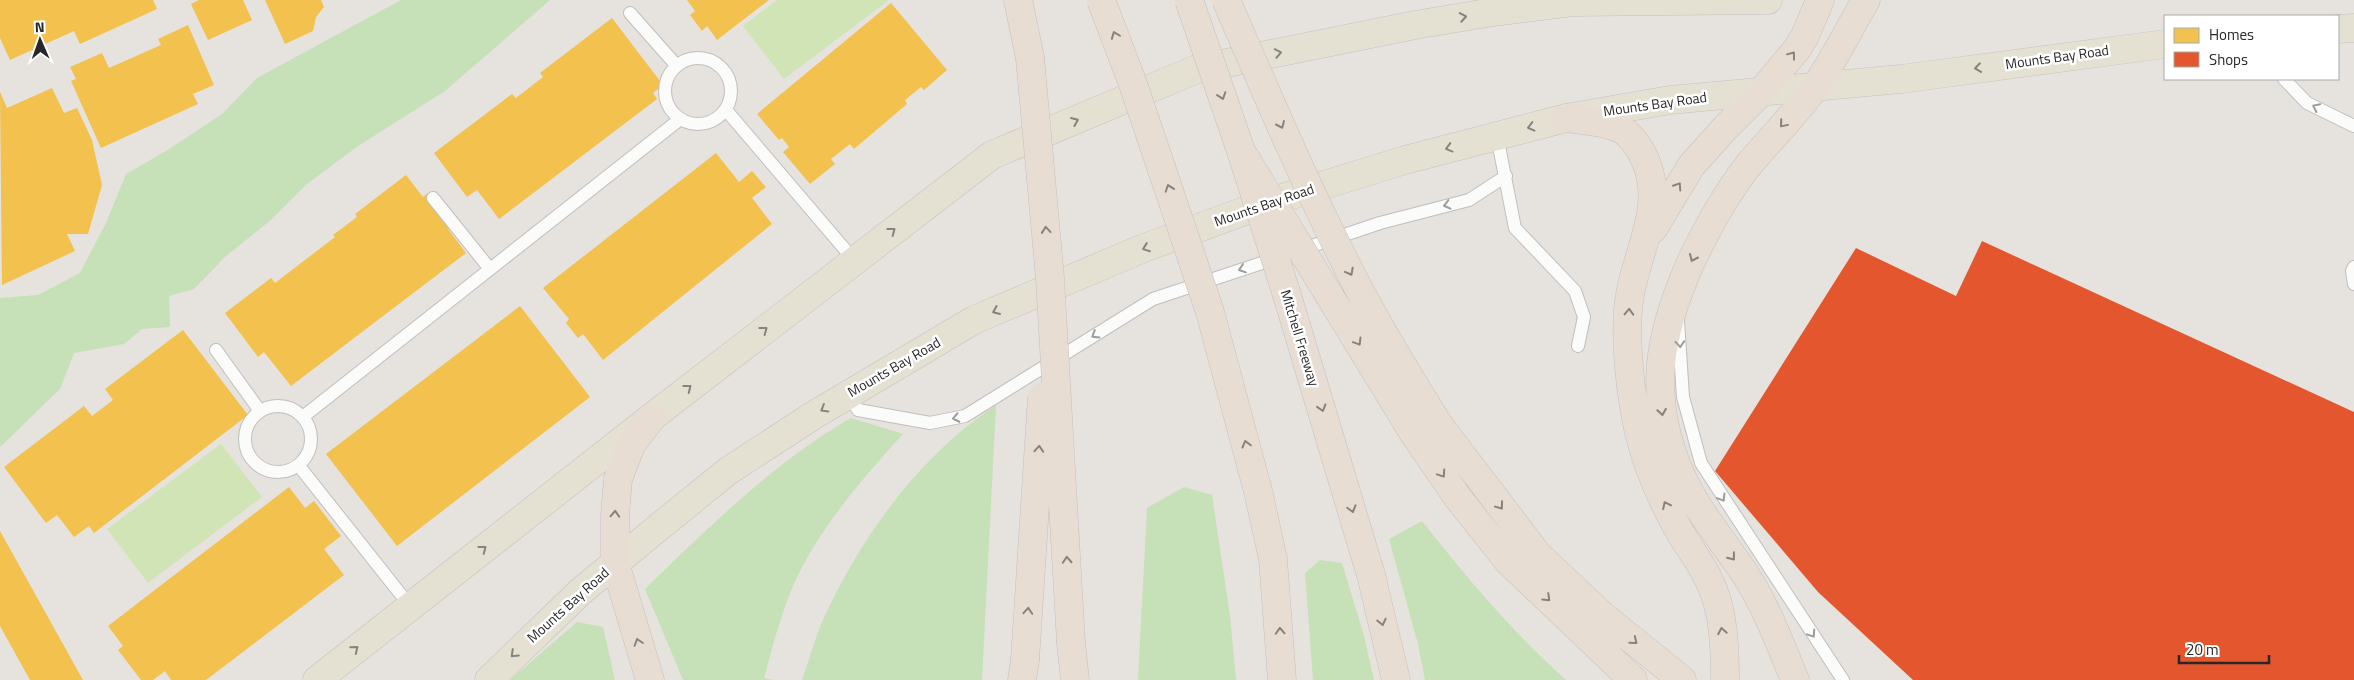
<svg xmlns="http://www.w3.org/2000/svg" width="2354" height="680" font-family="'Titillium Web',sans-serif">
	<style>
		.green { fill: #c6e0b8 }
		.pitch { fill: #d1e4b5 }
		.homes { fill: #f2c14e }
		.shops { fill: #e4572e }
		.lines { fill: none; stroke-linecap: round; stroke-linejoin: round }
		.lane-casing { stroke: #c0bebf; stroke-width: 14 }
		.primary-casing { stroke: #c3c1c0; stroke-width: 29 }
		.highway-casing { stroke: #c3c1c0; stroke-width: 29 }
		.lane { stroke: #fbfbfa; stroke-width: 12 }
		.primary { stroke: #e4e1d3; stroke-width: 28 }
		.highway { stroke: #e7ddd3; stroke-width: 28 }
		.highway-bridge-casing { stroke: #c3c1c0; stroke-width: 29; stroke-linecap: butt }
		.highway-bridge { stroke: #e7ddd3; stroke-width: 28 }
		.oneway { stroke: #86847d }
		.oneway2 { stroke: #87827d }
		.oneway3 { stroke: #9c9c9b }
		.labels { text-anchor: middle; stroke-width: 5; stroke-linejoin: round; paint-order: stroke }
		.street-label { font-size: 14px; fill: #272727; stroke: #fff }
	</style>
	<rect width="100%" height="100%" fill="#e6e2de"/>
	<!-- green -->
	<path class="green" d="M401 0H550L445 91 358 146 307 184 271 220 226 256 194 289 169 296 170 327 142 329 124 344 74 353 60 389 0 447V298L38 295 80 273 106 223 126 174 166 151 222 114 257 78Z
		M996 405 982 680H802C809 661 814 641 822 622 860 538 918 457 996 405Z
		M851 418 903 434C863 478 822 525 796 579 782 610 773 645 764 678L773 680H683L645 589C709 527 773 463 851 418Z
		M1184 487 1212 495 1230 616 1236 680H1138L1147 508Z
		M1422 521C1467 578 1513 633 1566 680H1425L1418 644 1389 539Z
		M1320 560 1342 563 1364 636 1374 680H1313L1305 573Z
		M577 622 603 627 615 680H510Z"/>
	<!-- pitch -->
	<path class="pitch" d="M777 0H889L784 79 743 26Z
		M221 444 262 497 148 583 107 529Z"/>
	<!-- homes -->
	<path class="homes" d="M0 0H153L157 9 80 44 74 31 10 60 0 38Z
		M199 0H243L252 20 208 40 191 4Z
		M265 0H321L324 7 316 17 313 31 285 44Z
		M687 0H769L717 40 707 26 702 31 690 15 695 11Z
		M891 3 947 70 924 90 921 87 905 100 907 104 854 149 850 144 831 159 835 164 810 184 783 152 789 147 782 138 779 140 757 114Z
		M612 18 663 85 653 93 657 99 499 219 477 190 467 197 434 153 512 94 516 98 543 77 540 73Z
		M188 25 214 85 193 94 198 104 101 148 71 81 76 79 70 67 102 53 109 68 161 45 158 39Z
		M52 88 64 113 77 108 92 140 102 185 88 234H67L75 251 2 285 0 92 7 108Z
		M716 153 739 182 752 171 766 187 752 198 772 224 603 360 583 334 578 338 566 323 569 319 543 288Z
		M406 175 423 197 428 193 453 226 448 229 466 253 291 386 264 352 258 357 225 313 271 278 275 283 335 237 333 235 357 217 355 214Z
		M520 306 590 397 397 546 326 454Z
		M183 330 248 415 94 533 89 526 74 537 57 515 46 523 4 467 84 406 92 416 113 400 105 389Z
		M289 487 305 508 314 501 341 536 324 549 344 575 206 680H171L165 671 153 680H141L118 650 123 646 108 626Z
		M0 531 83 680H30L0 626Z"/>
	<!-- shops -->
	<path class="shops" d="M1982 241 2354 412V680H1913L1818 592 1715 471 1856 248 1956 296Z"/>
	<g class="lines">
		<defs>
			<path id="lane" d="M630 13 676 65
				M665 91a33 33 0 1 1 66 0a33 33 0 1 1-66 0Z
				M2284 79 2307 103 2354 126
				M726 110 854 260
				M1497 136 1515 228 1575 291 1584 317 1578 346
				M433 198 490 269
				M1300 250 1380 223 1469 200 1506 176
				M2354 267 2352 271 2354 284
				M1678 321 1683 397 1701 463 1843 680
				M216 350 260 411
				M849 394 858 410 930 423 965 416 1153 299 1277 258
				M245 439a33 33 0 1 1 66 0a33 33 0 1 1-66 0Z
				M304 416 679 120
				M299 466 410 606"/>
			<path id="primary" d="M2338 29 2354 28
				M317 680 652 417 992 155 1197 69 1415 25 1493 12 1573 2 1768 0
				M489 680 580 592 648 536 728 471 814 415 974 320 1144 248 1269 202 1405 160 1566 118 1670 100 1901 79 2165 44"/>
			<path id="highway" d="M1018 0 1030 58
				M1566 118C1583 121 1603 121 1618 128 1630 132 1642 151 1646 162 1665 208 1637 251 1630 295 1624 326 1629 380 1635 412 1641 451 1657 490 1676 525 1686 544 1700 561 1709 580 1724 610 1725 648 1725 680
				M1653 229 1691 166 1726 127 1761 92 1797 49 1805 36 1820 0
				M1287 295 1371 575 1396 680
				M1439 425 1538 555 1603 616 1682 680
				M1414 434 1458 498 1508 561 1633 680
				M1258 491 1273 559 1282 680
				M1071 643 1075 680
				M650 680 615 563V515L618 479 631 445 652 417
				M1022 680 1025 660
				M1795 680C1779 642 1765 602 1741 568 1717 533 1694 507 1677 466 1648 392 1659 335 1690 264 1706 230 1724 197 1747 167 1769 140 1795 115 1815 87 1834 60 1849 29 1866 0"/>
		</defs>
		<!-- lane casing -->
		<use href="#lane" class="lane-casing"/>
		<!-- primary casing -->
		<use href="#primary" class="primary-casing"/>
		<!-- highway casing -->
		<use href="#highway" class="highway-casing"/>
		<!-- lane -->
		<use href="#lane" class="lane"/>
		<!-- primary -->
		<use href="#primary" class="primary"/>
		<!-- highway -->
		<use href="#highway" class="highway"/>
		<defs>
			<path id="highway-bridge" d="M1101 0 1133 84 1210 312 1258 491
				M1189 0 1241 151 1287 295
				M1226 0C1264 87 1301 175 1344 260 1372 317 1405 371 1439 425
				M1030 58 1050 278 1071 643
				M1241 151 1414 434
				M1025 660 1042 397"/>
		</defs>
		<!-- highway-bridge casing -->
		<use href="#highway-bridge" class="highway-bridge-casing"/>
		<!-- highway-bridge -->
		<use href="#highway-bridge" class="highway-bridge"/>
	</g>
	<!-- one-way arrows -->
	<defs><path id="oneway-chevron" d="M-2-3.5L2.5 0L-2 3.5" fill="none" stroke-width="1.6" stroke-linecap="round" stroke-linejoin="round" transform="scale(1.25)"/></defs>
	<g class="oneway">
		<use href="#oneway-chevron" transform="translate(1463 17) rotate(-10)"/>
		<use href="#oneway-chevron" transform="translate(1278 53) rotate(-11)"/>
		<use href="#oneway-chevron" transform="translate(1978 68) rotate(172)"/>
		<use href="#oneway-chevron" transform="translate(1075 121) rotate(-23)"/>
		<use href="#oneway-chevron" transform="translate(1531 127) rotate(166)"/>
		<use href="#oneway-chevron" transform="translate(1449 148) rotate(165)"/>
		<use href="#oneway-chevron" transform="translate(892 231) rotate(-37)"/>
		<use href="#oneway-chevron" transform="translate(1146 248) rotate(159)"/>
		<use href="#oneway-chevron" transform="translate(996 311) rotate(157)"/>
		<use href="#oneway-chevron" transform="translate(764 330) rotate(-37)"/>
		<use href="#oneway-chevron" transform="translate(688 388) rotate(-38)"/>
		<use href="#oneway-chevron" transform="translate(824 409) rotate(149)"/>
		<use href="#oneway-chevron" transform="translate(483 549) rotate(-38)"/>
		<use href="#oneway-chevron" transform="translate(355 649) rotate(-39)"/>
		<use href="#oneway-chevron" transform="translate(514 654) rotate(136)"/>
	</g>
	<g class="oneway2">
		<use href="#oneway-chevron" transform="translate(1115 35) rotate(-111)"/>
		<use href="#oneway-chevron" transform="translate(1792 55) rotate(-53)"/>
		<use href="#oneway-chevron" transform="translate(1222 96) rotate(71)"/>
		<use href="#oneway-chevron" transform="translate(1783 124) rotate(130)"/>
		<use href="#oneway-chevron" transform="translate(1281 125) rotate(66)"/>
		<use href="#oneway-chevron" transform="translate(1678 186) rotate(-57)"/>
		<use href="#oneway-chevron" transform="translate(1169 188) rotate(-109)"/>
		<use href="#oneway-chevron" transform="translate(1046 230) rotate(-95)"/>
		<use href="#oneway-chevron" transform="translate(1693 258) rotate(114)"/>
		<use href="#oneway-chevron" transform="translate(1350 272) rotate(62)"/>
		<use href="#oneway-chevron" transform="translate(1629 312) rotate(-88)"/>
		<use href="#oneway-chevron" transform="translate(1358 342) rotate(59)"/>
		<use href="#oneway-chevron" transform="translate(1322 408) rotate(73)"/>
		<use href="#oneway-chevron" transform="translate(1662 412) rotate(81)"/>
		<use href="#oneway-chevron" transform="translate(1246 444) rotate(-105)"/>
		<use href="#oneway-chevron" transform="translate(1039 449) rotate(-86)"/>
		<use href="#oneway-chevron" transform="translate(1442 474) rotate(56)"/>
		<use href="#oneway-chevron" transform="translate(1666 505) rotate(-116)"/>
		<use href="#oneway-chevron" transform="translate(1500 506) rotate(53)"/>
		<use href="#oneway-chevron" transform="translate(1352 509) rotate(74)"/>
		<use href="#oneway-chevron" transform="translate(615 514) rotate(-87)"/>
		<use href="#oneway-chevron" transform="translate(1732 557) rotate(52)"/>
		<use href="#oneway-chevron" transform="translate(1067 560) rotate(-93)"/>
		<use href="#oneway-chevron" transform="translate(1547 598) rotate(44)"/>
		<use href="#oneway-chevron" transform="translate(1028 611) rotate(-86)"/>
		<use href="#oneway-chevron" transform="translate(1382 622) rotate(77)"/>
		<use href="#oneway-chevron" transform="translate(1280 631) rotate(-93)"/>
		<use href="#oneway-chevron" transform="translate(1722 631) rotate(-100)"/>
		<use href="#oneway-chevron" transform="translate(1634 641) rotate(39)"/>
		<use href="#oneway-chevron" transform="translate(638 642) rotate(-108)"/>
	</g>
	<g class="oneway3">
		<use href="#oneway-chevron" transform="translate(2316 107) rotate(-154)"/>
		<use href="#oneway-chevron" transform="translate(1447 205) rotate(166)"/>
		<use href="#oneway-chevron" transform="translate(1242 269) rotate(161)"/>
		<use href="#oneway-chevron" transform="translate(1095 335) rotate(148)"/>
		<use href="#oneway-chevron" transform="translate(1680 344) rotate(86)"/>
		<use href="#oneway-chevron" transform="translate(956 418) rotate(168)"/>
		<use href="#oneway-chevron" transform="translate(1722 498) rotate(59)"/>
		<use href="#oneway-chevron" transform="translate(1812 634) rotate(56)"/>
	</g>
	<g class="labels">
		<!-- street labels -->
		<g class="street-label">
			<text transform="translate(2057 57) rotate(-8)" y="5">Mounts Bay Road</text>
			<text transform="translate(1655 104) rotate(-8)" y="5">Mounts Bay Road</text>
			<text transform="translate(1264 205) rotate(-19)" y="5">Mounts Bay Road</text>
			<text transform="translate(1300 338) rotate(73)" y="5">Mitchell Freeway</text>
			<text transform="translate(894 367) rotate(-30)" y="5">Mounts Bay Road</text>
			<text transform="translate(568 605) rotate(-42)" y="5">Mounts Bay Road</text>
		</g>
	</g>
	<!-- legend -->
	<rect x="2164" y="15" width="175" height="65" fill="#ffffff" stroke="#a9a9a9"/>
	<rect x="2174" y="28" width="25" height="15" fill="#f2c14e" stroke="#a9a9a9"/>
	<text x="2209" y="40" font-size="15" fill="#272727">Homes</text>
	<rect x="2174" y="52" width="25" height="15" fill="#e4572e" stroke="#a9a9a9"/>
	<text x="2209" y="65" font-size="15" fill="#272727">Shops</text>
	<!-- north arrow -->
	<g transform="translate(40 40) rotate(358)" stroke="#ffffff" stroke-width="4" paint-order="stroke">
	<path d="M0-4L9 19L0 12L-9 19Z" fill="#272727"/>
	<text y="-8" font-size="14" font-weight="bold" text-anchor="middle" fill="#272727">N</text>
	</g>
	<!-- scale -->
	<path d="M2179 655v8h90v-8" fill="none" stroke="#272727" stroke-width="2.5"/>
	<text x="2186" y="655" font-size="15" fill="#272727" stroke="#ffffff" stroke-width="4" paint-order="stroke">20 m</text>
</svg>
